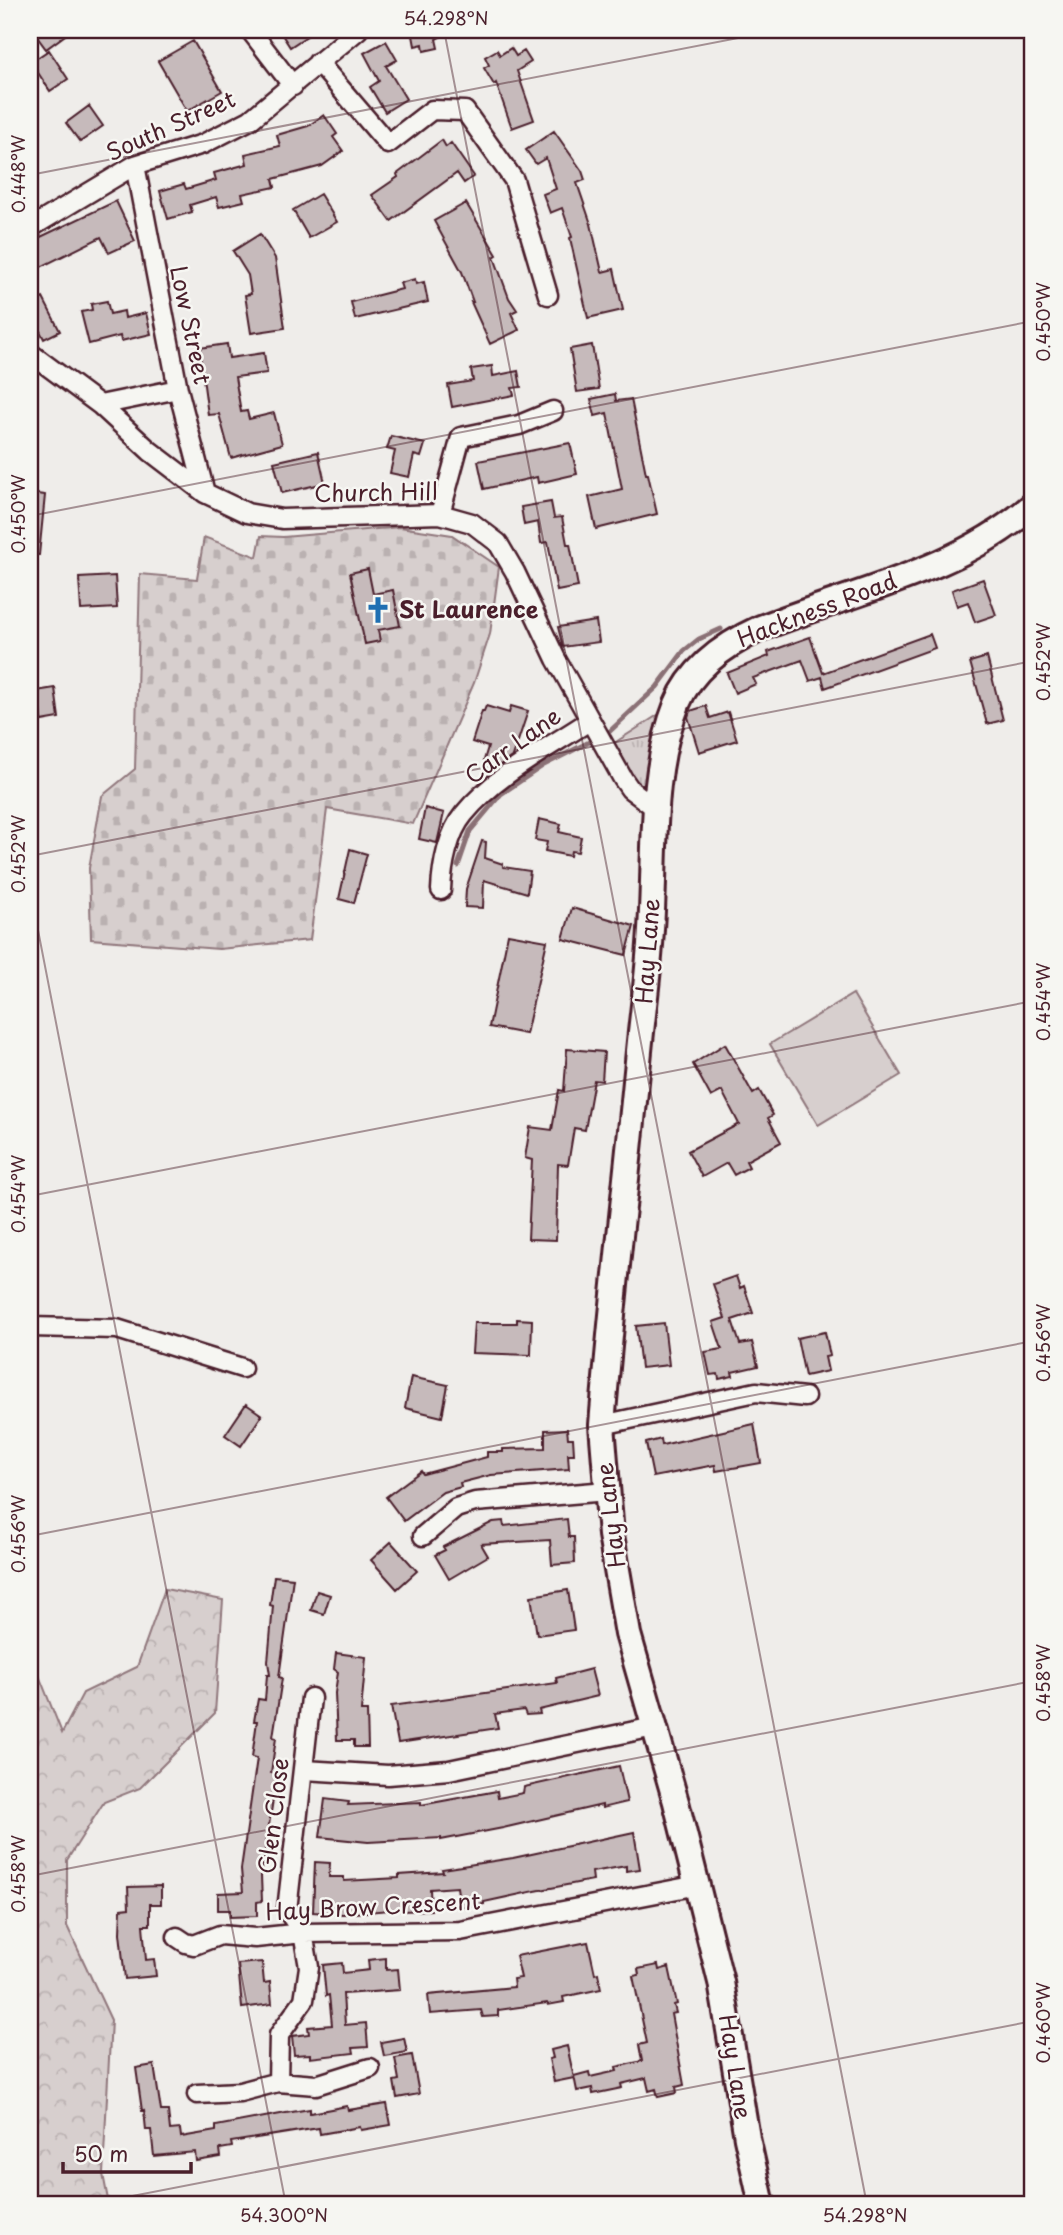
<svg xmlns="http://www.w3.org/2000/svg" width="1063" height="2235" font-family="'Playpen Sans',sans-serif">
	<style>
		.grass { fill: url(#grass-tufts); stroke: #90777c; stroke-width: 2 }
		.forest { fill: url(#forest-crowns); stroke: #90777c; stroke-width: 2 }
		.cemetery { fill: url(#cemetery-stones); stroke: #90777c; stroke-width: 2 }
		.garden { fill: #d7cfce; stroke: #90777c; stroke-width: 2 }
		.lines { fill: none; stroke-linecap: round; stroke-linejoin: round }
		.stream { stroke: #8a6f74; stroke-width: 5 }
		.building { fill: #c6babb; stroke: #4a1f2b; stroke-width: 2 }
		.street-casing { stroke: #4a1f2b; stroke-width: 23 }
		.secondary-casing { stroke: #4a1f2b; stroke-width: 30 }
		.street { stroke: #f6f6f2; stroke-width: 18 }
		.secondary { stroke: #f6f6f2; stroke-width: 24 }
		.ticks { fill: none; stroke: #4a1f2b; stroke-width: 2; stroke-opacity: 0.45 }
		.labels { text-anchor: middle; stroke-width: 5; stroke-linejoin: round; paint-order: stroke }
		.street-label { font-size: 23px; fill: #4a1f2b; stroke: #f6f6f2 }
		.poi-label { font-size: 23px; font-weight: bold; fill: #4a1f2b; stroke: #f6f6f2; text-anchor: start }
		.neatline { fill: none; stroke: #4a1f2b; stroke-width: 2.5 }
		.ticks-label { font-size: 18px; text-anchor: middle; fill: #4a1f2b }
	</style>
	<defs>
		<pattern id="grass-tufts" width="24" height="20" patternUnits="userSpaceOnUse" patternTransform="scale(1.75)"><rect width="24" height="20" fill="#d7cfce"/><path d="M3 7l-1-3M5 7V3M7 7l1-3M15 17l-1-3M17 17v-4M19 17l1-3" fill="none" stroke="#bab1b1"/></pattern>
		<pattern id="forest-crowns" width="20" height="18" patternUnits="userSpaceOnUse" patternTransform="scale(1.75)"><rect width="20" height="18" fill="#d7cfce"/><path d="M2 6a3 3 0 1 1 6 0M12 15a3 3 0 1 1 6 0" fill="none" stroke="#bab1b1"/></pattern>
		<pattern id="cemetery-stones" width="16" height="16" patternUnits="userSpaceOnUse" patternTransform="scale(1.75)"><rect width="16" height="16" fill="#d7cfce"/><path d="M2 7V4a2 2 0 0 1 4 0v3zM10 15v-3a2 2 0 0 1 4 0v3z" fill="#bab1b1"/></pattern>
	</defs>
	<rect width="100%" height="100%" fill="#efedea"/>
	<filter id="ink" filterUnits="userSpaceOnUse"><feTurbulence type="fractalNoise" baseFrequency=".0143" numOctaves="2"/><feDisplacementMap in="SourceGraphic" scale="14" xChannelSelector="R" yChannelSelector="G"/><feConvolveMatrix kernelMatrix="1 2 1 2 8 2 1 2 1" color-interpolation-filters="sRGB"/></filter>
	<g filter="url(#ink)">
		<!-- grass -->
		<path class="grass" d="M678 702 658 810 605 749Z"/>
		<!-- forest -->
		<path class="forest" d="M165 1589 223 1600 215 1713 140 1788 104 1802 67 1860V1926L111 2020 103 2174 109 2205H30V1653L62 1733 83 1693 137 1667Z"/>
		<!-- cemetery -->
		<path class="cemetery" d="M400 527 452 535 499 567 490 634 474 683 413 824 327 809 310 940 219 949 91 939 89 868 102 796 135 769 140 574 197 579 204 537 257 557 261 536 283 537Z"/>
		<!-- garden -->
		<path class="garden" d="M853 994 901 1075 818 1125 770 1044Z"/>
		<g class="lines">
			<!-- stream -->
			<path class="stream" d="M458 866 470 831 501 794 544 765 609 732 657 687 684 651 699 639 721 629"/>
		</g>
		<!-- building -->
		<path class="building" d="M32 30H72L46 49Z
			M279 30H316L290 47Z
			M412 30H453L436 39 438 48 424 51 423 44 415 46Z
			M193 41 222 91 187 111 158 61Z
			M386 41 397 60 386 66 406 99 385 112 370 87 379 81 364 53Z
			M511 48 516 56 524 51 531 62 517 71 534 120 512 128 496 83 494 85 484 68 489 65 485 57 497 50 500 55Z
			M49 50 68 79 50 91 31 62Z
			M89 106 103 126 80 142 66 123Z
			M324 115 337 134 333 137 343 151 322 166 273 179 275 187 242 194 244 201 219 207 216 197 190 205 192 212 168 219 160 191 184 184 186 189 216 180 214 173 247 164 245 154 280 146 277 135 308 126Z
			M554 131 582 171 585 180 577 183 591 224 602 272 614 269 623 310 588 318 570 238 572 237 562 208 550 213 543 194 556 189 546 158 536 164 526 150Z
			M442 140 446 147 451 143 474 176 464 183 457 173 391 221 372 195 398 177 397 174Z
			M320 194 337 222 309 238 293 210Z
			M116 201 135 241 109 253 101 237 41 267 30 242Z
			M466 203 497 255 494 257 509 298 517 310 511 313 519 330 490 344 471 302H473L462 272 434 221Z
			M260 234 275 258 285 328 251 333 245 295 251 294 248 275 233 251Z
			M415 279 416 284 424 282 428 302 355 319 351 302 402 289 400 283Z
			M43 298 60 331 44 339 30 311V304Z
			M107 301 110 314 124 311 125 318 146 313 151 334 121 341 120 336 89 344 81 312 92 310 91 304Z
			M227 344 229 358 264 353 267 373 235 377 241 412 247 411 249 419 274 413 282 444 231 458 219 414 208 415 199 348Z
			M592 345 599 389 577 392 570 349Z
			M492 366 493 376 518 371 521 387 512 388 514 395 452 407 448 385 473 381 471 369Z
			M615 394 616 401 631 399 646 474H648L657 514 596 529 589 497 622 489 607 413 595 416 591 399Z
			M391 436 425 444 421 457 414 455 409 477 390 473 395 451 387 449Z
			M570 443 577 474 538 483 537 477 484 489 478 461Z
			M318 452 325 483 282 493 274 462Z
			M30 493 45 495 39 555H30Z
			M551 502 554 518 562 517 567 544H570L578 587 557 591 548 542 541 543 538 522 524 525 521 507Z
			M368 569 373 594 393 590 400 626 378 630 380 641 365 644 350 573Z
			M115 576 117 608 81 610 79 578Z
			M983 579 996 615 975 622 968 602 957 606 952 590Z
			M596 621 599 642 563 647 558 627Z
			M930 634 935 648 825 688 822 677 810 681 802 660 753 678 756 684 735 693 727 673 769 656 768 652 810 637 823 673Z
			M987 657 1003 720 987 724 970 662Z
			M55 688 59 718 42 721 41 709 30 710V692Z
			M486 706 509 713 511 706 528 711 513 756 500 765 484 760 488 747 472 742 482 711H484Z
			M706 706 710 718 728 712 737 740 699 752 688 717 690 711Z
			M425 808 444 813 437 843 419 839Z
			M539 819 561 824 559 832 581 837 578 852 571 851 570 856 545 851 547 842 535 840Z
			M482 841 486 842 485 858 503 864V867L530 871 527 893 484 880 483 908 465 907 466 889Z
			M350 849 367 854 354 903 339 899Z
			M572 908 634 926 626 955 563 939Z
			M508 934 547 941 526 1034 489 1027Z
			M725 1044 753 1094 759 1090 773 1115 768 1118 781 1142 746 1161 749 1167 734 1175 727 1163 702 1177 688 1151 739 1124 722 1091 711 1097 693 1064Z
			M567 1049 604 1052 602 1081 594 1080 585 1130 574 1128 568 1165 558 1164 556 1240 528 1239 532 1160 525 1158 530 1127 552 1130 559 1090 564 1091Z
			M736 1276 740 1288 744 1286 753 1313 732 1320 740 1344 752 1342 758 1366 732 1372 733 1376 719 1379 718 1374 710 1375 705 1352 722 1349 713 1322 725 1318 713 1284Z
			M517 1319 532 1320 531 1355 472 1353 474 1323H517Z
			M664 1323 669 1365 641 1368 636 1326Z
			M825 1332 830 1356 825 1357 828 1371 805 1376 797 1338Z
			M411 1377 448 1385 442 1417 405 1408Z
			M246 1404 262 1415 241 1446 225 1435Z
			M754 1424 761 1463 716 1471 715 1465 653 1477 646 1443 661 1439 662 1445Z
			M567 1429 568 1438H573L574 1454H568L569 1469 491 1475 460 1483 461 1487 443 1492 404 1521 386 1497 421 1471 423 1474 487 1457V1452H503V1449L545 1448V1430Z
			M567 1519 569 1537H574L575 1563 552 1565 550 1540 481 1544 488 1556 449 1579 435 1555 445 1550 443 1547 493 1522 503 1521 504 1526Z
			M391 1542 417 1571 397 1589 371 1560Z
			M274 1576 293 1578 279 1677 282 1678 273 1737 276 1738 271 1773 277 1774 261 1876 262 1901 257 1902V1916L230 1917V1910H218V1893L243 1892 241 1869 257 1758 252 1757 257 1721H254L258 1699 265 1700 267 1675H270L268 1662 273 1606 270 1605Z
			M568 1590 574 1630 537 1635 531 1596Z
			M317 1591 330 1595 324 1614 311 1610Z
			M336 1653 366 1657 361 1711H367L368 1747H354V1740H337L335 1693 338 1672 334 1669Z
			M591 1669 598 1696 539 1710 540 1714 526 1715 524 1710 495 1714 498 1728 398 1743 391 1706 557 1683 556 1678Z
			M619 1766 627 1802 602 1808V1805L503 1828 441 1840V1838L368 1842 320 1837 325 1799 349 1802 348 1805 421 1802V1805L497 1791 498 1798 523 1793 524 1787Z
			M634 1832 640 1869 626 1871V1866L592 1872 593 1880 530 1892 484 1902V1904L460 1907 457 1887 430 1889 431 1910 401 1911V1909L343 1914 313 1912 315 1862 330 1863 329 1877H344V1881L399 1878V1875L443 1872 442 1869 513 1858Z
			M161 1886V1904H150V1925H143L146 1960 154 1959 156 1976 125 1979 120 1933 121 1909 129 1908 128 1887Z
			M588 1942 595 1974 598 1973 601 1989 563 1997 564 2002 548 2005 547 2003 498 2010V2016L483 2017 481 2010 430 2014 428 1995 514 1987 513 1979 521 1978 516 1956Z
			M386 1958V1970L398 1969 400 1990 343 1994 345 2025 366 2023 368 2047 353 2048 354 2053 310 2058V2054L294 2055 292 2036 309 2034 308 2027 332 2025 329 1995 326 1996 323 1965 342 1963 343 1973 369 1970 368 1960Z
			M262 1962 264 1983 270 1982 272 2004 242 2008 238 1964Z
			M658 1965 659 1970 669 1967 677 2004 674 2005 676 2013 671 2014 684 2085 676 2087 677 2093 658 2097 656 2089 649 2091 646 2078 621 2084 622 2088 593 2094 592 2088 577 2091 574 2076 589 2072 590 2077 617 2071 616 2067 642 2061 639 2045 647 2043 633 1976 639 1975 638 1969Z
			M404 2038 407 2052 384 2056 381 2042Z
			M567 2046 574 2078 554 2082 549 2059 553 2058 551 2050Z
			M412 2055 419 2094 397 2098 394 2081 399 2080 395 2058Z
			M154 2065 161 2111H168L170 2130 180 2129 181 2137 216 2131V2126L286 2113 310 2109V2113L347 2106 348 2110 387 2104 391 2125 361 2130 360 2127 320 2134 319 2128 231 2142 232 2147 220 2149 221 2157 196 2161 195 2152 154 2156 151 2130H146L144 2110 142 2111 136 2068Z"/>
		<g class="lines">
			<defs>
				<path id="street" d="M250 30 293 86
					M318 62 388 144 432 110 465 111 514 180 548 295
					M135 165 178 389 205 493
					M30 228 135 165 203 144 250 120 358 30
					M30 353 100 405 150 451 205 493 247 513 282 519 440 514 472 523 498 543 515 572 556 659 623 779 630 789 658 810
					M100 405 178 389
					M440 514 461 437 519 425 553 411
					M441 890C442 866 448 833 464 814 497 774 547 749 589 721
					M30 1327 117 1329 242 1368
					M602 1425 756 1392 805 1397
					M423 1536 456 1508 475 1502 607 1491
					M311 1698 287 1910 303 1933 309 1967 304 2000 279 2035 278 2082 316 2085 370 2068
					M304 1770 388 1775 449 1770 654 1727
					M177 1937 186 1943 194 1945 220 1935 255 1938 303 1933 460 1931 698 1885
					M197 2094 240 2092 278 2082"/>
				<path id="secondary" d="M762 2205 747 2138 721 1982 676 1802 628 1634 611 1535 602 1425C612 1300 627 1176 639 1051 643 1010 649 970 651 929 656 856 649 774 677 704 692 667 726 644 761 628 852 592 959 571 1033 505"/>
			</defs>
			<!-- street casing -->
			<use href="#street" class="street-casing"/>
			<!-- secondary casing -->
			<use href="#secondary" class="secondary-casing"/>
			<!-- street -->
			<use href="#street" class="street"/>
			<!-- secondary -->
			<use href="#secondary" class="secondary"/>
		</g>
	</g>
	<!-- ticks -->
	<path class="ticks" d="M444 30 867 2205M1026 30 1033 69M30 175 779 30M30 516 1033 321M30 856 1033 661M30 889 286 2205M30 1196 1033 1001M30 1536 1033 1341M30 1876 1033 1681M86 2205 1033 2021"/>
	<!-- icons -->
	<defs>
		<symbol id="church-bare" viewBox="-9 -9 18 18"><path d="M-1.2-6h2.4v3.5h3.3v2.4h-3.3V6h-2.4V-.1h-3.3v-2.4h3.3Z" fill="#1f6fb2" stroke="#f6f6f2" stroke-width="2.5" paint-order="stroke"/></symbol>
	</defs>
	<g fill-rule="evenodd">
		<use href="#church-bare" x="359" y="591" width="38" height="38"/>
	</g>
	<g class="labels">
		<!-- street labels -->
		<g class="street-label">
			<text transform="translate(171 126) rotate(-24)" y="8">South Street</text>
			<text transform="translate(190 325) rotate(78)" y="8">Low Street</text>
			<text transform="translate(376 493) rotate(-1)" y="8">Church Hill</text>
			<text transform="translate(817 610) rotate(-21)" y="8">Hackness Road</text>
			<text transform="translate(513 746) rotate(-36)" y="8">Carr Lane</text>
			<text transform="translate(648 951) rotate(-86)" y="8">Hay Lane</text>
			<text transform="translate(611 1515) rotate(-97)" y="8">Hay Lane</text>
			<text transform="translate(274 1816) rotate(-83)" y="8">Glen Close</text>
			<text transform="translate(373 1907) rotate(-3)" y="8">Hay Brow Crescent</text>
			<text transform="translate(735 2067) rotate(81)" y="8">Hay Lane</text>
		</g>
		<!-- poi labels -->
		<g class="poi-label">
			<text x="399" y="618">St Laurence</text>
		</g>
	</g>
	<!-- margin -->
	<rect width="1063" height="2235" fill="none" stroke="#f6f6f2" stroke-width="77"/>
	<!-- scale -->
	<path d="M63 2162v10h128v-10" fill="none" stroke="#4a1f2b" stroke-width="3.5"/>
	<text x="74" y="2162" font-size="21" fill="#4a1f2b" stroke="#f6f6f2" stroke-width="5" paint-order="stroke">50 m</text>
	<rect x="38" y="38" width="986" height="2158" class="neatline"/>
	<g class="ticks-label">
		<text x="446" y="25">54.298°N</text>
		<text transform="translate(19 174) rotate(-90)" y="6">0.448°W</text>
		<text transform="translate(1044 322) rotate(-90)" y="6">0.450°W</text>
		<text transform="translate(19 514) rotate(-90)" y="6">0.450°W</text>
		<text transform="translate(1044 662) rotate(-90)" y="6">0.452°W</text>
		<text transform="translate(19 854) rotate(-90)" y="6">0.452°W</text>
		<text transform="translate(1044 1002) rotate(-90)" y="6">0.454°W</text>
		<text transform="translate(19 1194) rotate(-90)" y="6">0.454°W</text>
		<text transform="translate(1044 1343) rotate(-90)" y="6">0.456°W</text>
		<text transform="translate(19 1534) rotate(-90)" y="6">0.456°W</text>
		<text transform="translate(1044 1683) rotate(-90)" y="6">0.458°W</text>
		<text transform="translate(19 1874) rotate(-90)" y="6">0.458°W</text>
		<text transform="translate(1044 2023) rotate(-90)" y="6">0.460°W</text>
		<text x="284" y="2222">54.300°N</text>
		<text x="865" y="2222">54.298°N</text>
	</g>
</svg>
